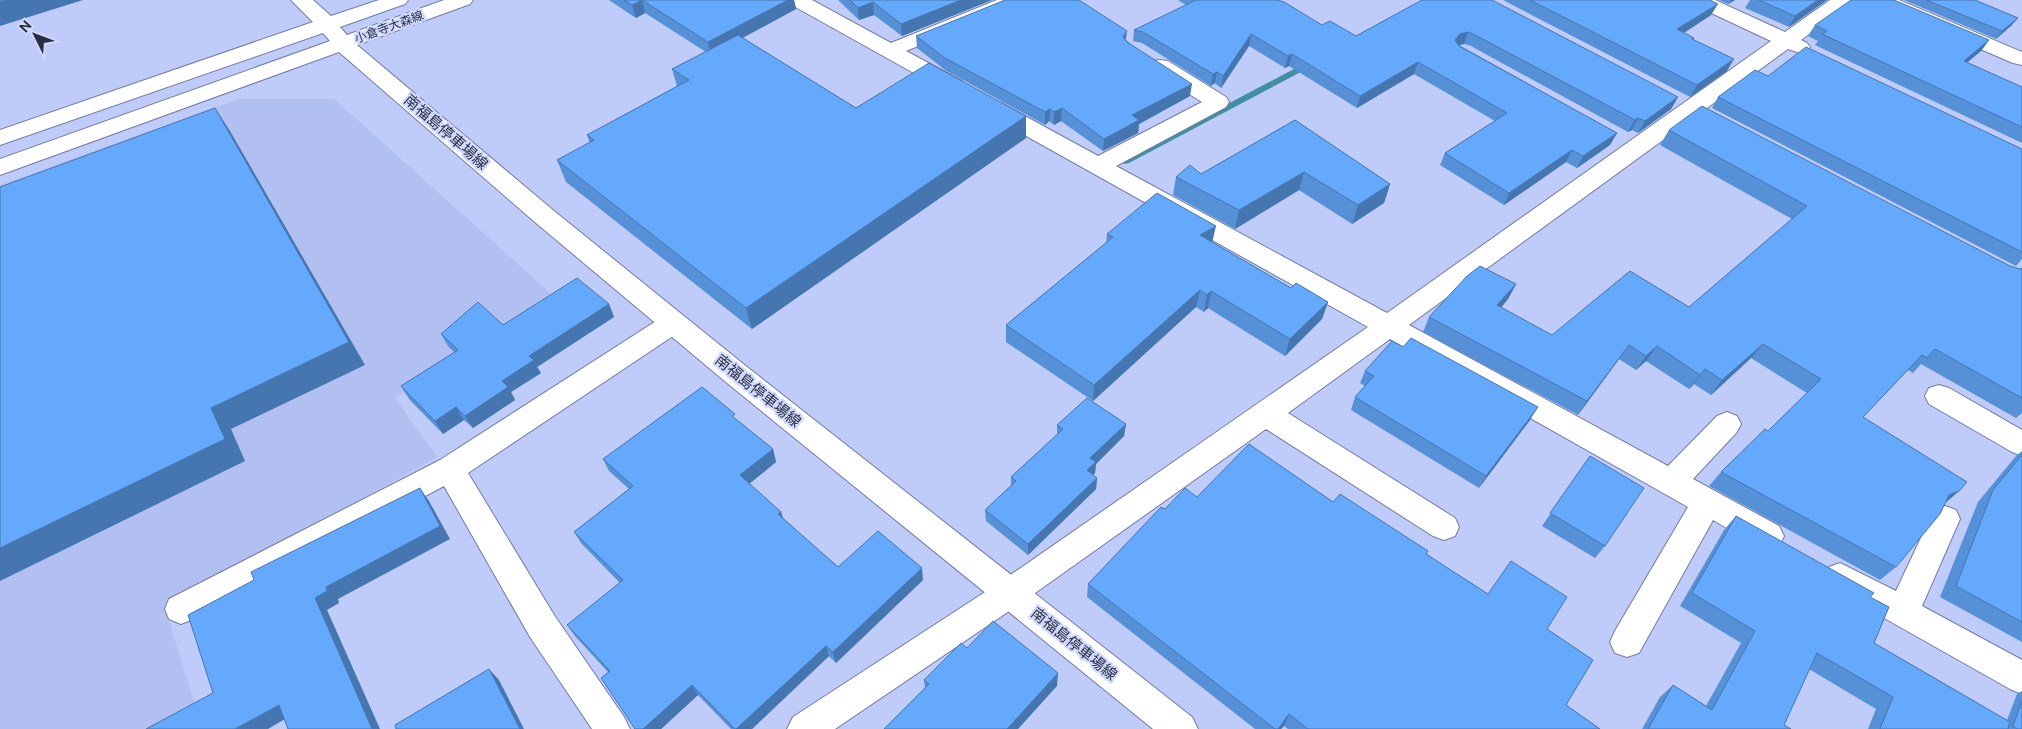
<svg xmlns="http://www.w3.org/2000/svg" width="2022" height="729" font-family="Ubuntu,'Noto Sans JP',sans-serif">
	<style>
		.built { fill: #b1bff1 }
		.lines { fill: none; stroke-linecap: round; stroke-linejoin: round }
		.stream { fill: #3f91a2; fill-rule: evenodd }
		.street-casing { stroke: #727ca5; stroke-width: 2 }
		.secondary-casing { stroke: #727ca5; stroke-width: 2 }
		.street { fill: #fff; fill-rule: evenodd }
		.secondary { fill: #fff; fill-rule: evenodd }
		.wall { fill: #5691d8 }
		.shaded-wall { fill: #4676b0 }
		.building { fill: #64a9fb; stroke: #4676b0 }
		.labels { text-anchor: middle; stroke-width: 4.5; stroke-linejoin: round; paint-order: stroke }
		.far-street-label { font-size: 12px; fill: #2a2e3f; stroke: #cfd8fd }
		.street-label { font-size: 15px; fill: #2a2e3f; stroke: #cfd8fd }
	</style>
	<rect width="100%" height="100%" fill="#bfcbf8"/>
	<!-- built -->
	<path class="built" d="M238 99H334L557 299 395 398 437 457 165 608 196 708 157 729H0V185Z"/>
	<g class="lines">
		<!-- stream -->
		<path class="stream" d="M1311 60 1314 61V65L1129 163 1125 164 1120 161Z"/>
		<defs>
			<path id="street" d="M787 0H812L891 43 997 0H1024L1021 4 906 51 962 81 965 86 962 91 954 93 946 91 790 4Z
				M1689 0H1715L1785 32 1830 0H1853L1850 4 1801 40 1807 43 1810 47 1807 51 1800 53 1788 49 1409 325 1668 466 1717 416 1727 412 1737 416 1741 424 1737 432 1693 479 1779 526 1784 536 1779 546 1768 549 1757 546 1713 520 1639 653 1627 657 1615 653 1610 642 1615 631 1688 507 1390 339 1288 413 1455 518 1459 527 1455 536 1444 540 1433 536 1266 429 1021 603 835 729H787L793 717 999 583 1368 327 985 113 982 108 985 103 993 101 1001 103 1098 156 1202 102 1152 71 1149 66 1152 61 1160 60 1168 61 1226 97 1229 102 1226 107 1116 166 1387 313 1771 41 1692 4Z
				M1872 0H1899L2022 52V65L2013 63 1875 4Z
				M673 313 682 316 686 323 682 330 468 473 554 615 624 717 630 729H592L530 637 444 486 193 619 181 624 169 619 165 609 169 599 440 460 664 316Z
				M1939 385 1949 388 2022 430V456L2012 452 1929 404 1925 396 1929 388Z
				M1945 506 1956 510 1960 519 1922 606 2022 660V694L2010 689 1829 587 1824 577 1829 567 1840 563 1896 591 1934 510Z"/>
			<path id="secondary" d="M291 0H313L331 16 379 0H408L405 4 340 27 347 35 444 0H473L470 4 357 45 554 211 747 367 1192 717 1198 729H1153L727 383 536 223 339 52 0 175V159L330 41 323 33 0 145V130L313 22Z"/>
		</defs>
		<!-- street casing -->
		<use href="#street" class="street-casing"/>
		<!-- secondary casing -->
		<use href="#secondary" class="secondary-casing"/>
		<!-- street -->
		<use href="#street" class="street"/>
		<!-- secondary -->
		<use href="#secondary" class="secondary"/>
	</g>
	<!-- wall -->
	<path class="wall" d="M609 0H794L796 9 742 38 856 108 1026 138 752 329 566 182 557 160 590 143 587 135 677 86 672 69 706 52 645 13 636 18Z
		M838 0H992L902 36 874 15 859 20Z
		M1178 0H1277L1322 25 1356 36 1422 0 1678 97 1671 109 1638 133 1632 130 1628 132 1471 46 1464 44 1459 45 1617 133 1610 145 1577 168 1566 162 1504 205 1440 165 1445 153 1495 121 1414 74 1357 108 1289 66 1285 68 1249 46 1221 88 1215 83 1211 86 1142 43 1133 41 1134 30 1186 5Z
		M1503 0H1710L1711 15 1684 33 1694 38 1693 40 1727 71 1690 97Z
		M1719 0H1735L1728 4Z
		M1750 0H1827L1789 27 1745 8Z
		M1904 0H1975L2012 25 1996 39Z
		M1815 25 1989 40 1981 51 1967 63 2022 87V143L1815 45 1818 41 1808 36Z
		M916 36 1126 40 1190 96 1139 124 1138 133 1103 151 1061 121 1054 125 1049 121 1045 125 945 70 917 48Z
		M1768 76 2022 149V259L2016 266 1712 108 1718 97Z
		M1295 120 1390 184 1384 203 1352 224 1299 190 1235 229 1173 195 1176 177 1201 174Z
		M1669 130 2010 266 2020 269 2022 268V413L2016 418 1921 364 1913 373 1908 370 1863 417 1959 491 1945 503 1896 567 1880 580 1709 486 1721 472 1768 431 1807 393 1751 358 1711 395 1694 384 1689 389 1646 361 1636 370 1619 359 1578 415 1423 332 1429 317 1516 284 1508 299 1501 308 1552 335 1689 307 1792 219 1660 145Z
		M1107 234 1212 242 1291 288 1328 302 1322 319 1285 356 1208 308 1204 312 1196 307 1093 401 1006 342V325L1106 244Z
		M609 304 614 317 537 367 541 373 511 392 515 400 473 428 464 420 443 434 409 399 401 386 455 353 448 346 441 334 503 325Z
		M1365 371 1530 420 1479 488 1351 410 1355 397 1365 386 1360 383Z
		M737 420 773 449 776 462 749 484 781 512 783 519 838 567 923 580 836 663 829 656 752 729H731L698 695 661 729H635L608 672 575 636 567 625 620 583 581 543 574 532 629 489 609 471 603 459Z
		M1126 424 1124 436 1096 464 1095 473 1093 475 1097 478 1096 489 1028 555 986 521 985 510 1011 486V477L1057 435V425Z
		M2022 451V642L1940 597 1978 502 2016 456Z
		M1590 456 1605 546 1595 558 1542 526Z
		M1197 497 1333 502 1426 554 1488 594 1547 629 1566 705 1600 729H1288L1284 726 1281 729H1255L1087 597 1088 584 1165 509Z
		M1736 516 1870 597 1874 643 2007 720 2017 694 2022 691V729H1868L1876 709 1809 669 1784 725 1791 729H1642L1660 697 1673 685 1706 706 1741 643 1680 606 1724 530Z
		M967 648 1057 686 925 688 924 680Z"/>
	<!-- shaded-wall -->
	<path class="shaded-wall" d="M8 0H83L0 26V2Z
		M642 0 645 13 636 18 632 5Z
		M788 0H794L796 9 711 55 708 42Z
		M961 0H992L902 36 901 24Z
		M1731 0H1735L1728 4Z
		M1818 0H1827L1789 27 1795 16Z
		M873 2 874 15 859 20 858 8Z
		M1718 4 1711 15 1671 41 1677 29Z
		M2018 18 2012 25 1996 39 2002 31Z
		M1127 31 1125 44 1123 37Z
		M1468 32 1464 44 1455 46V40L1460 34Z
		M1251 34 1249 46 1221 88 1223 76Z
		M1989 40 1981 51 1955 72 1964 61Z
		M1292 54 1289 66 1285 68 1288 56Z
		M1734 59 1727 71 1690 97 1697 85Z
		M1418 62 1414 74 1357 108 1360 96Z
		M1217 72 1215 83 1211 86 1213 74Z
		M1192 84 1190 96 1139 124 1138 133 1103 151 1104 139 1132 115Z
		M1678 97 1671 109 1638 133 1645 121Z
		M215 108 230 131 365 365 231 429 245 461 0 581V548L211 408Z
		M1062 108 1061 121 1054 125V112Z
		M1050 109 1049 121 1045 125V112Z
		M1026 116V138L752 329 746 308Z
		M1638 118 1632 130 1628 132 1635 120Z
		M1617 133 1610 145 1577 168 1583 156Z
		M1572 150 1566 162 1504 205 1509 193Z
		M1304 172 1299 190 1235 229 1239 210Z
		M1390 184 1384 203 1352 224 1358 205Z
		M1216 226 1212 243 1200 235Z
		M1516 284 1508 299 1490 320 1497 305Z
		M1200 290 1196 307 1093 401 1094 385Z
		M1211 291 1208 308 1204 312 1207 295Z
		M1328 302 1322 319 1285 356 1290 339Z
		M609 304 614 317 537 367 541 373 511 392 515 400 473 428 465 416 529 356Z
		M1763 344 1751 358 1711 395 1722 380Z
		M1629 345 1619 359 1578 415 1587 401Z
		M1657 346 1646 361 1636 370 1646 356Z
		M1705 369 1694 384 1689 389 1700 375Z
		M456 407 464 420 443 434 435 421Z
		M1538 407 1530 420 1479 488 1486 476Z
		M1126 424 1124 436 1096 464 1095 473 1086 482 1087 470 1090 458Z
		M773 449 776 462 744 488 740 475Z
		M1097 478 1096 489 1028 555V544Z
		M420 488 429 501 450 539 338 599 339 603 327 610 380 729H372L315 598Z
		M1959 491 1943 505 1949 495Z
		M781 512 785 524 778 514Z
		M922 568 923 580 836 663 833 652Z
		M826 646 829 656 752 729H736Z
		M489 669 499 680 524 729H520Z
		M1058 673 1057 686 1018 729H1007Z
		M692 685 698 695 661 729H643Z
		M279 705 292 715 268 729H235Z
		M1289 714 1284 726 1281 729H1278Z"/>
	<!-- building -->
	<path class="building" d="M0 0H8L0 2Z
		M624 0H788L708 42 642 0 632 5Z
		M850 0H961L901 24 873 2 858 8Z
		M1005 0H1079L1127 31 1123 37 1127 42 1192 84 1132 115 1139 120 1104 139 1062 108 1054 112 1050 109 1045 112 945 58 916 36Z
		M1196 0H1277L1284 2 1322 25 1330 21 1356 36 1422 0H1492L1678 97 1645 121 1638 118 1635 120 1475 35 1468 32 1460 34 1455 40 1459 46 1617 133 1583 156 1572 150 1509 193 1445 153 1507 113 1418 62 1360 96 1292 54 1288 56 1251 34 1223 76 1217 72 1213 74 1143 32 1134 30Z
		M1530 0H1710L1718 4 1677 29 1694 38 1692 39 1734 59 1697 85Z
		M1759 0H1818L1795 16Z
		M1851 0H1894L1989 40 1964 61 2022 87V127L1822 34 1827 31 1815 25Z
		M1926 0H1975L2018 18 2002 31Z
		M738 35 856 108 929 63 1026 116 746 308 557 160 594 140 587 135 689 80 672 69Z
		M1806 47 2022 149V252L1718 97 1755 70 1768 76Z
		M1702 106 2010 266 2020 269 2022 268V398L1935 349 1927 358 1922 355 1863 417 1967 482 1959 491 1949 495 1940 514 1896 567 1721 472 1765 429 1768 431 1821 379 1763 344 1722 380 1705 369 1700 375 1657 346 1646 356 1629 345 1587 401 1429 317 1467 276 1480 266 1516 284 1497 305 1552 335 1630 271 1689 307 1807 206 1669 130Z
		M215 108 349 342 211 408 225 439 0 548V187Z
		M1295 120 1390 184 1358 205 1304 172 1239 210 1176 177 1190 165 1201 174Z
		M1157 193 1216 226 1200 235 1291 288 1296 283 1328 302 1290 339 1211 291 1207 295 1200 290 1094 385 1006 325 1113 237 1107 234Z
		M577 278 609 304 529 356 534 360 502 381 508 387 465 416 456 407 435 421 401 386 458 350 441 334 478 302 503 325Z
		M1411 338 1538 407 1486 476 1355 397 1374 376 1365 371 1392 341 1403 347Z
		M702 387 735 414 732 416 773 449 740 475 781 512 778 514 838 567 878 531 922 568 833 652 826 646 736 729H735L692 685 643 729H635L601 678 610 671 567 625 623 580 574 532 633 486 603 459Z
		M1087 398 1126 424 1090 458 1096 462 1087 470 1097 478 1028 544 985 510 1016 481 1011 477 1063 429 1057 425Z
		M1249 444 1333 502 1340 494 1428 551 1426 554 1488 594 1511 561 1567 597 1547 629 1593 660 1566 705 1600 729H1308L1289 714 1278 729H1275L1088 584 1161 507 1165 509 1185 488 1197 497Z
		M2022 455V622L1956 586 1993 490Z
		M1590 456 1644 488 1605 546 1550 513Z
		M420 488 440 526 326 587 327 591 315 598 372 729H288L279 705 235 729H146L213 693 188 615 254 580 251 572Z
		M1736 516 1874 593 1870 597 1889 607 1874 643 2010 722 2008 729H1880L1893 697 1817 653 1784 725 1791 729H1648L1673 685 1712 710 1755 631 1692 593Z
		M993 621 1058 673 1007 729H884L929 684 924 680 961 643 967 648Z
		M489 669 520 729H396L395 725Z
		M2022 701V729H2017L2013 726Z"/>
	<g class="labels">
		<!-- far-street labels -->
		<g class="far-street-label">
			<text transform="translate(389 27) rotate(-20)" y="4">小倉寺大森線</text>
		</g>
		<!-- street labels -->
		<g class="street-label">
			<text transform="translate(446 132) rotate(41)" y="5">南福島停車場線</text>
			<text transform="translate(758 391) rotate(39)" y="5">南福島停車場線</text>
			<text transform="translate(1074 644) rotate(39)" y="5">南福島停車場線</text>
		</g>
	</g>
	<!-- north arrow -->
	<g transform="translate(35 35) rotate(312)" stroke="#cfd8fd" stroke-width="4" paint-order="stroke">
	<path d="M0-4L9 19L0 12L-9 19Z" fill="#2a2e3f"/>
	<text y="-8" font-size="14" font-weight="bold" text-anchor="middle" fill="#2a2e3f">N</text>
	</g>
</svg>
